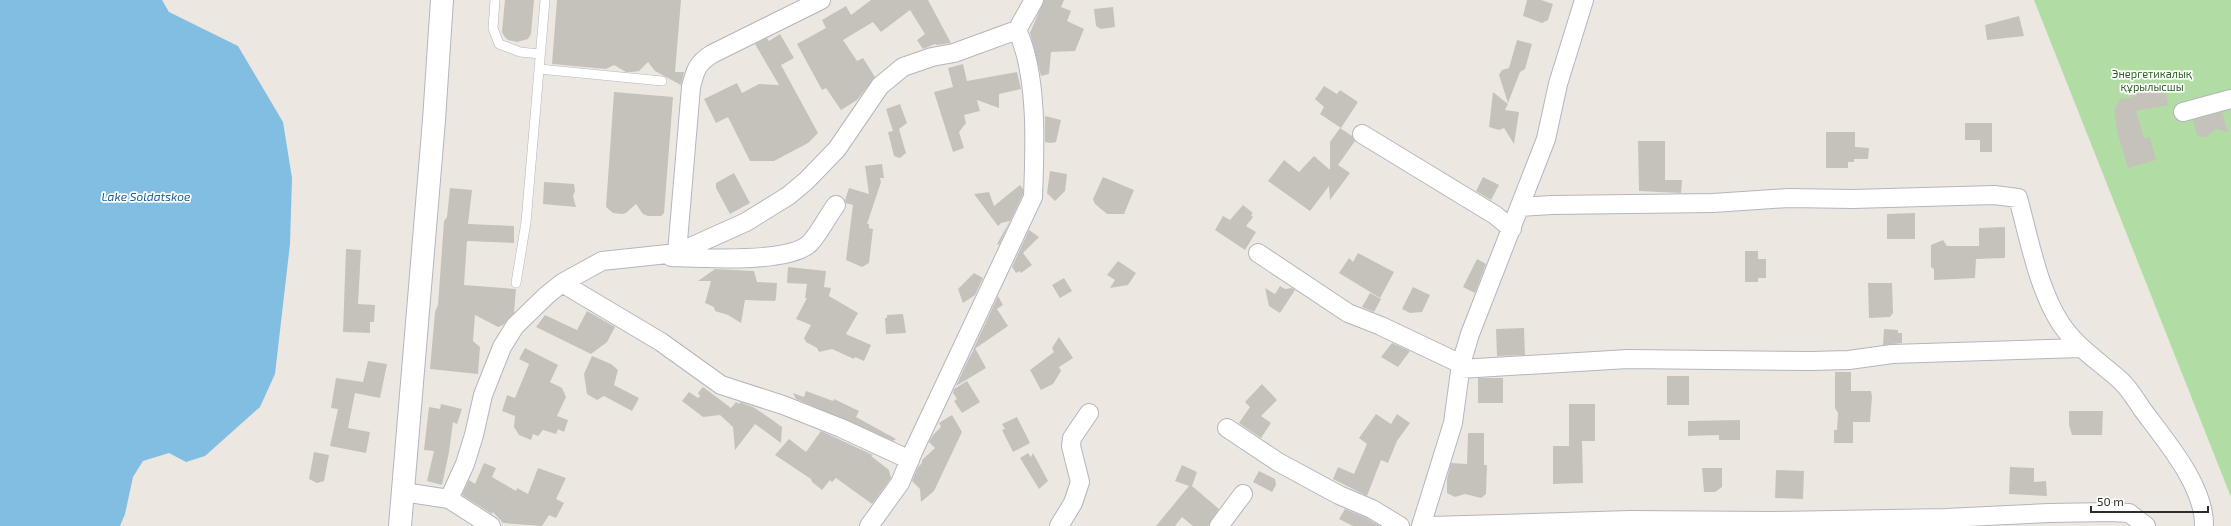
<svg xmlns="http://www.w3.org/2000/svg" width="2231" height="526" font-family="'Exo 2',sans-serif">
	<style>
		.green { fill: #b1dca4 }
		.water { fill: #81bee1 }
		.building { fill: #c5c2bc }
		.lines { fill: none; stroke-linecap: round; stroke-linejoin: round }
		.lane-casing { stroke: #b4b5be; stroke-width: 10 }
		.street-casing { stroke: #b4b5be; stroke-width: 20 }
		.secondary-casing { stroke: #b4b5be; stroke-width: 24 }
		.lane { stroke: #fff; stroke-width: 9 }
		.street { stroke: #fff; stroke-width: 18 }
		.secondary { stroke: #fff; stroke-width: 22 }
		.labels { text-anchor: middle; stroke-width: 3.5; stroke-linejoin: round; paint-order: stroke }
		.park-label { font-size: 11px; fill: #2b6224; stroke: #fff }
		.water-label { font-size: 12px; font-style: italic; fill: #1e5d8e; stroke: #fff }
	</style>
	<rect width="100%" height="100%" fill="#ece8e1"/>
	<!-- green -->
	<path class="green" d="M2034 0H2231V497Z"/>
	<!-- water -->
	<path class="water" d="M0 0H162L169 12 238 46 283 122 292 178 290 244 275 374 260 407 205 456 186 462 169 453 143 461 133 477 125 514 120 526H0Z"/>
	<!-- building -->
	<path class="building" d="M505 0H534L531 34 528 39 517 42 508 40 504 36 502 32Z
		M557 0H681L675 72H684L681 85 655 71 648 62 639 71 632 72H626L614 65 606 69 552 64Z
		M871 0H928L951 43 937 45 935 44 923 49 917 40 925 34 910 10 881 32 873 22 843 40 857 61 863 58 875 77 857 100 841 110 826 88 822 90 797 44 826 28 822 20 846 6 851 15Z
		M1044 0H1064L1061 7 1071 11 1067 21 1084 29 1075 51 1051 52 1049 74 1041 76 1030 33Z
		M1527 0H1541L1553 4 1548 20 1542 23 1523 16Z
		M1113 7 1115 27 1101 29 1096 26 1094 9Z
		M2019 16 2024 36 1987 40 1985 25Z
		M780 34 794 58 781 65 818 133 808 143 774 161H750L728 117 716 123 704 99 737 83 742 93 759 84 779 85 755 44 767 38 769 41Z
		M1517 40 1532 44 1525 69 1520 72 1508 103 1499 75 1502 70 1509 68Z
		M963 64 967 81 1017 72 1021 89 999 94V108L977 100 980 111 964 115 966 123 959 132 964 148 953 152 934 92 953 87 948 68Z
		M2150 82 2151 90 2165 88 2168 105 2136 111 2144 139 2150 137 2156 160 2128 168 2117 131 2114 109 2120 99 2134 97 2133 84Z
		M1324 86 1337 94 1340 90 1358 102 1341 128 1320 114 1324 107 1315 99Z
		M614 92 673 97 664 213 661 216H648L643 214 636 204 626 213 622 214 613 213 606 207Z
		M1493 92 1508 104 1505 110 1519 112 1514 144 1504 128 1499 130 1489 127Z
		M900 104 907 123 899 129 906 153 900 158 894 156 888 132 893 131 886 109Z
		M2222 112 2228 132 2216 129 2206 137 2197 136 2193 120Z
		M1045 116 1061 120 1056 142 1051 143 1045 142Z
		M1965 123H1992V152H1980V140H1965Z
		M1340 128 1352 136 1355 141 1338 165 1350 173 1330 200 1329 186 1310 211 1268 181 1284 160 1299 172 1314 156 1330 170V142Z
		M1826 132H1855V147L1869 148 1868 159H1854V162H1848V168H1826Z
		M1638 141H1665V180H1682L1681 193 1639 191Z
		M882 164 884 178H880L881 182 867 224H869V228L873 229 869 263 862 267 846 260 853 205 846 203 845 200 849 188 869 194 865 166Z
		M1050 171 1067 174 1065 191 1055 201 1047 193Z
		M734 173 750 203 730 214 716 188V183Z
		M1103 177 1134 190 1124 214H1107L1095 204 1093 199Z
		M1483 177 1499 185 1491 200 1476 191Z
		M544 182 574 184 575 191 573 196 576 207 543 204Z
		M1020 185 1023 189V194L999 245 997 244 1010 221 1001 223 998 226 974 194 989 192 994 206Z
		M450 188 472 190 468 224 514 226V243L467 241 464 285 516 289 514 313 503 325 498 327 475 315 473 341 480 347 478 374 430 369 435 312 438 305 444 221 447 217Z
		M1243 205 1253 213 1251 215 1253 217 1246 226 1256 232 1245 250 1215 230 1223 216 1230 220Z
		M1915 213V239H1887V214Z
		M2005 227V258L1976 259 1975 278 1934 280V269L1931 267V245L1943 240 1947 246H1979V228Z
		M1029 230 1039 237 1023 253 1032 265 1021 273 1020 271 1016 273 1012 267Z
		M346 249 361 250 358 304 375 305 374 322H370V333L343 332Z
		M1745 251H1758V259H1766V278H1758V282H1745Z
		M1358 253 1394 272 1380 298 1339 273 1349 258 1353 262Z
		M1477 259 1486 264 1475 293 1463 287Z
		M1118 261 1136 273 1128 285 1110 288 1115 280 1107 275Z
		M788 267 826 271 824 287 831 288 829 296 858 313 846 334 871 345 864 361 855 357 854 359 832 349 819 352 817 348 806 342 804 338 811 325 796 319 807 298H805L807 284 787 283Z
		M715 269 754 271 757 282 777 283 776 298 775 301 745 300 741 323 728 315 715 311 714 307 705 303 711 281H698Z
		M974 273 983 278 975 295 963 303 958 289Z
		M1064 278 1072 291 1060 298 1052 285Z
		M1868 283H1892L1893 313 1890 317 1869 318Z
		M1280 286 1285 289 1292 288 1295 290 1280 313 1269 306 1265 288 1275 294Z
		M1413 287 1430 295 1422 312 1410 313 1402 309Z
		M1370 293 1381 299 1374 312 1362 307Z
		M998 296 1003 305 997 309 1008 326 973 350Z
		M587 311 615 327 607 342 591 354 536 327 545 315 577 330Z
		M903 314 906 333 886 334 885 318H887V315Z
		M1524 328 1525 355 1497 356 1496 329Z
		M1884 329 1898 330V333H1902V343L1883 345Z
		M1059 337 1073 358 1059 367 1061 371 1053 384 1041 390 1030 370 1054 352 1052 348Z
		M1392 343 1410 351 1398 367 1381 357Z
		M525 348 558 365 550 382 562 388 566 397 557 416 568 420 564 432 558 429 556 434 543 430 538 436 533 434 531 440 519 435 514 427 515 416 502 411 507 395 515 398 529 364 519 359Z
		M975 348 986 368 956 386 969 358Z
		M592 356 611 364 618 370 614 385 639 398 632 411 604 396 597 400 587 394 584 374Z
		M368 361 387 364 380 398 355 393 348 428 370 432 366 453 330 446 338 409 331 408 336 378 363 382Z
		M1835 372H1851V391H1871L1872 397 1870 422H1853V443H1834V430H1837L1838 413 1835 408Z
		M1667 376H1689V405H1667Z
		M1478 378H1503V403H1478Z
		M967 381 980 402 962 413 954 401 957 399 953 393 954 389Z
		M1262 384 1277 400 1261 416 1271 423 1261 438 1239 423 1250 407 1245 402Z
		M703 387 731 408 736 402 739 404 740 402 753 407 771 419 782 427 781 443 755 424 735 450 733 427 720 415 703 417 682 401 689 392 698 398 700 396 698 393Z
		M806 391 833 401 834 399 859 411 856 417 896 439 893 441 796 399 793 393 804 397Z
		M441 404 462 409 457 424 453 422 449 452 442 485 427 481 434 451 424 450 429 407 440 409Z
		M1569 404H1595V441H1582L1583 483 1553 484V446H1569Z
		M2069 411H2103L2102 435H2072L2069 425Z
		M1376 414 1391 424 1397 414 1410 423 1397 441 1388 463 1381 460 1367 496 1333 479 1338 467 1354 474 1367 444 1359 438Z
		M952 415 962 432 934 491 921 502 920 489 912 481 918 467 922 463V460L935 448 929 442 933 435 941 427 939 423Z
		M1017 417 1030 443 1013 452 1002 430 1005 429 1002 424Z
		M1740 420V440H1719V435L1688 436V421Z
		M821 431 873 455 871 456 889 470 891 478 872 504 836 478 832 482 830 480 822 490 812 482 811 479 775 455 789 439 806 452Z
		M1468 433H1484V465H1487L1486 494 1481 498 1465 494 1455 497 1447 493V479L1451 463 1467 464Z
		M314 452 329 455 324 481 317 483 309 479Z
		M1028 453 1031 457 1033 453 1048 481 1039 489 1020 458Z
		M484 463 496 468 492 477 516 491 517 488 528 494 538 468 566 478 556 499 564 503 556 518 549 515 542 526 503 523 493 512 492 514 462 495 469 480 475 484Z
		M1182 465 1197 472 1192 486 1219 509 1208 526H1193L1182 517 1175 526H1156L1189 486 1175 481Z
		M2010 467 2034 468V482L2046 481 2047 496 2009 494Z
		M1702 468H1722V487L1715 492H1704Z
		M1776 470 1804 471 1803 499 1775 498Z
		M1259 471 1275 479 1276 485 1272 492 1253 482Z
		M1345 509 1367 518 1380 526H1353L1339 519Z"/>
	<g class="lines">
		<defs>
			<path id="lane" d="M495 0 493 28 499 44 520 52 540 54
				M539 69 662 81
				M516 283 526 222 545 0"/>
			<path id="street" d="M2183 112 2231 99
				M1362 134 1495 215 1512 229
				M1520 207 1551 205 1713 203 1788 198 1853 199 1994 195 2018 198C2029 238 2038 289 2061 324 2077 348 2100 362 2120 380 2129 388 2136 400 2142 409 2165 440 2205 486 2204 526
				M677 253 691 87C695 71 697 63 712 54L821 0
				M1258 253 1348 313 1381 326 1461 364
				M671 257C700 258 790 264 810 243 820 232 827 217 836 205
				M562 283 661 342 721 385 783 405 841 428 910 460
				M1460 369 1628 359 1811 361 1849 360 1892 354 2082 348
				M1227 428 1278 462 1339 495 1372 509 1400 526
				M403 492 449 499 491 526
				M449 499 465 464 474 435 483 395 502 347 515 326 547 295 562 283 602 261 677 253 746 222 788 196 806 181 837 149 880 86 903 67 932 57 954 53 1017 30 1034 0
				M869 526 900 483 913 452 1033 197C1035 147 1038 74 1017 30
				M1059 526 1073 503 1080 482 1071 446 1072 438 1089 413
				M1219 526 1243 494
				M1421 526 1453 423 1461 364 1470 334 1546 139 1558 84 1584 0
				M1431 526 1630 520 1771 521 1946 518 2049 513 2110 512 2129 513 2146 526"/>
			<path id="secondary" d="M400 526 434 120 442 0"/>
		</defs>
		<!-- lane casing -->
		<use href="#lane" class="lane-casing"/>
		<!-- street casing -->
		<use href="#street" class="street-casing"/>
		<!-- secondary casing -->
		<use href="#secondary" class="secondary-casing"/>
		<!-- lane -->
		<use href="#lane" class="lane"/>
		<!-- street -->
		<use href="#street" class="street"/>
		<!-- secondary -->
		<use href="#secondary" class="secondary"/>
	</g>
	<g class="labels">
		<!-- park labels -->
		<g class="park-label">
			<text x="2152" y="78">Энергетикалық<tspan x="2152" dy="13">құрылысшы</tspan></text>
		</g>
		<!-- water labels -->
		<g class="water-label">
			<text x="146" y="201">Lake Soldatskoe</text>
		</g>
	</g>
	<!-- scale -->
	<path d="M2091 506v6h117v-6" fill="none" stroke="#2c2c2c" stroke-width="2"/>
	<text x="2097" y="506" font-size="12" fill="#2c2c2c" stroke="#ffffff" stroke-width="3" paint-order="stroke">50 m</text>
</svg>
